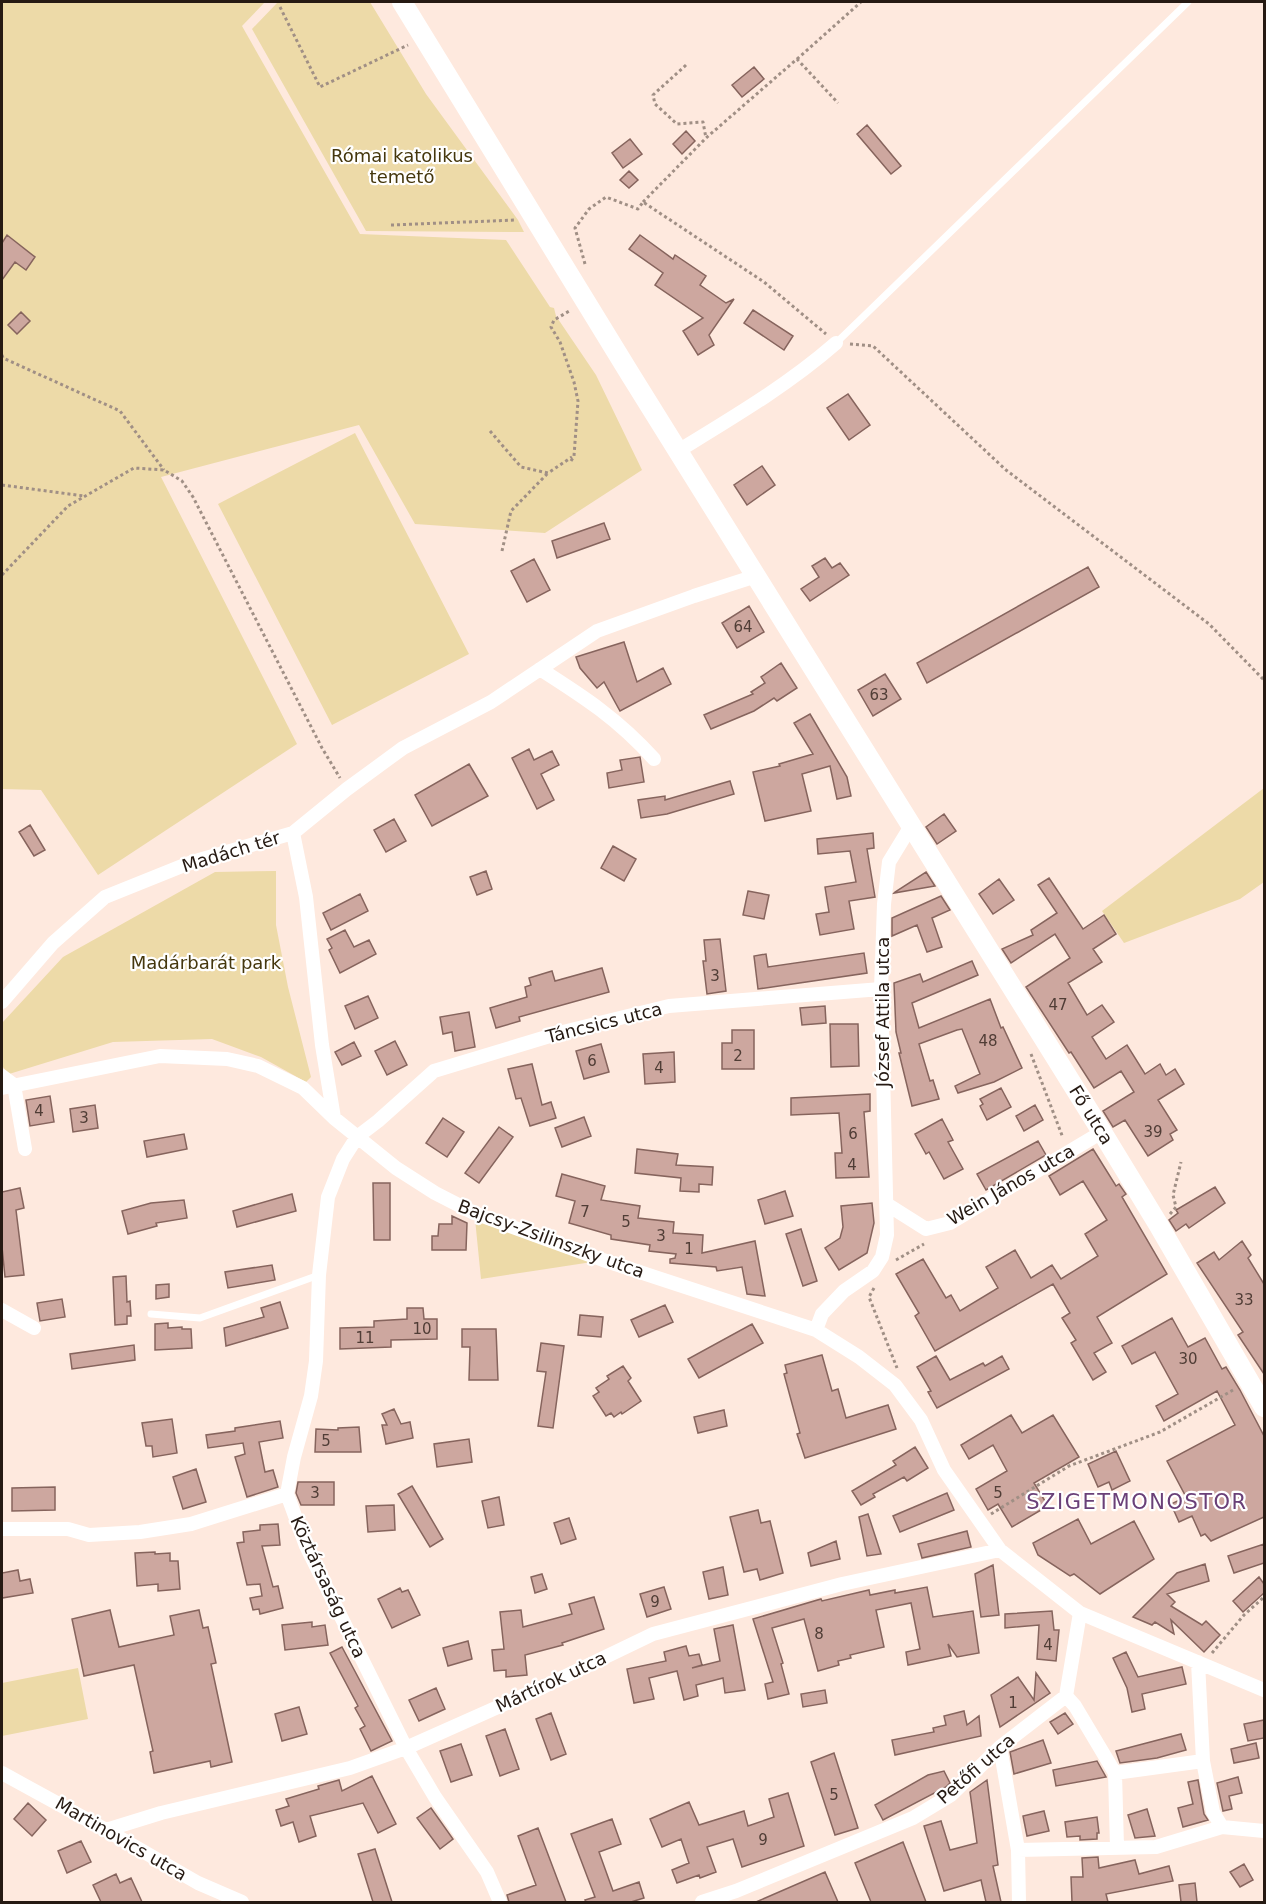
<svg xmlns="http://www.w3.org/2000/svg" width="1266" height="1904" font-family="'DejaVu Sans',sans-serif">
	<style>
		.green { fill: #eddaa8 }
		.building { fill: #cda79f; stroke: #86645d; stroke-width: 1.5 }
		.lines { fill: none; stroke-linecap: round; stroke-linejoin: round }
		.path { stroke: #a08f85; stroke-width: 3; stroke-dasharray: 3 3; stroke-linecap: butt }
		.service { stroke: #fff; stroke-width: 7 }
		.minor { stroke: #fff; stroke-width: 14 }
		.secondary { stroke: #fff; stroke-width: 20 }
		.labels { text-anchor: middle; stroke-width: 4.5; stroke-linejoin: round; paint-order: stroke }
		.number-label { font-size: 15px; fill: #503d36 }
		.park-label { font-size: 18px; fill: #45370d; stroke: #fff }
		.street-label { font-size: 18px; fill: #261a13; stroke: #fff }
		.quarter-label { font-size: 21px; letter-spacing: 1.5px; fill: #6a4078; stroke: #fff }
	</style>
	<rect width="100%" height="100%" fill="#fee9de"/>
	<!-- green -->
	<path class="green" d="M2 2H265L242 26 360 234 506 240 550 307 554 308 556 316 596 375 642 470 545 533 415 524 359 425 161 477 297 744 98 875 41 790 2 789Z
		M278 2H370L426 94 518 220 524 232 366 231 252 29Z
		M355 433 469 654 332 725 218 504Z
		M1264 788V882L1240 899 1124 943 1102 911Z
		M276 871V925L288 987 311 1077 306 1082 261 1057 212 1039 113 1042 9 1074 2 1066V1023L63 957 215 872Z
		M475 1219 592 1262 481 1279Z
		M78 1668 88 1719 2 1736V1683Z"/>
	<!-- building -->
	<path class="building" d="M754 67 764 79 742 97 732 85Z
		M867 125 901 166 891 174 857 134Z
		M686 131 695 141 682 154 673 144Z
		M630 139 642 154 623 168 612 153Z
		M629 171 638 180 629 188 620 180Z
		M7 235 35 257 26 270 15 262 2 280V243Z
		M640 235 673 259 675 255 706 276 700 285 726 303 734 299 709 335 714 345 698 355 683 331 703 318 655 285 663 273 629 249Z
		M753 310 793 336 784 350 744 323Z
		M21 312 30 321 17 334 8 325Z
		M848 394 870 425 849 440 827 408Z
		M762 466 775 485 747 505 734 485Z
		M604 523 610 539 557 558 552 541Z
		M825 558 832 568 840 563 849 575 810 601 801 589 819 577 812 566Z
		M534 559 550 590 527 602 511 571Z
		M1088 567 1099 587 927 683 917 663Z
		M749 606 764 632 737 648 722 623Z
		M624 642 637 682 663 668 671 684 620 711 604 682 597 688 580 668 576 657Z
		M781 663 797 688 777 701 774 698 754 711 711 729 704 715 753 694 751 692 765 683 761 677Z
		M885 674 901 699 873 716 858 690Z
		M810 714 847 777 851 796 837 799 830 766 802 774 811 811 765 821 753 772 780 766 779 764 813 754 794 723Z
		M529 749 534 760 552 751 559 765 541 774 554 800 537 809 512 758Z
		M640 757 644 782 609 788 607 773 622 770 620 760Z
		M469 764 488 796 432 826 415 795Z
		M730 781 734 794 667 814 641 818 638 800 665 796V800Z
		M944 814 956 831 937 844 926 827Z
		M394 819 406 841 386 852 374 830Z
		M30 825 45 850 34 856 19 832Z
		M873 833 874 848 867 849 875 897 849 901 854 929 820 935 816 914 829 912 825 887 856 882 850 851 818 854 817 839Z
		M613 846 636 859 624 881 601 868Z
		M486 871 492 889 477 895 470 877Z
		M926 872 935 886 894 893 895 892Z
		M1049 878 1083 929 1104 915 1116 934 1093 949 1102 962 1068 983 1087 1015 1102 1005 1114 1022 1092 1037 1106 1059 1127 1045 1145 1074 1160 1064 1166 1075 1175 1069 1184 1084 1158 1100 1177 1130 1170 1134 1173 1140 1148 1156 1125 1120 1113 1127 1103 1111 1134 1092 1121 1071 1094 1088 1071 1052 1069 1053 1026 987 1070 958 1055 934 1011 963 1002 949 1033 935 1031 930 1057 913 1038 885Z
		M999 879 1014 900 993 914 979 894Z
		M748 891 769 895 764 919 743 915Z
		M360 894 368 911 331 930 323 913Z
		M941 896 950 910 932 918 942 947 927 952 917 925 892 936V918Z
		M345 930 354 947 369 940 376 954 340 973 329 950 332 948 327 939Z
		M720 939 726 991 707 994 703 961H706L704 940Z
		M864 953 867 973 758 989 754 956 766 954 768 967Z
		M972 961 978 975 912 1003 919 1028 990 999 1001 1028 1003 1027 1022 1068 994 1082 958 1093 955 1086 980 1074 962 1029 957 1030 919 1044 930 1081 933 1080 939 1099 912 1106 899 1053H901L896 1032 894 983 920 974 923 982Z
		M602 968 609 992 519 1017 520 1021 496 1028 490 1008 527 997 525 987 531 985 529 978 552 971 555 981Z
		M368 996 378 1018 355 1029 345 1006Z
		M825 1006 826 1023 802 1025 800 1008Z
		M469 1012 475 1047 455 1051 452 1032 443 1034 440 1017Z
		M830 1024H858L859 1066 831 1067Z
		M732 1030H754V1069H722V1043H732Z
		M395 1041 407 1065 387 1075 375 1051Z
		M354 1042 361 1056 342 1065 335 1052Z
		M601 1044 609 1072 584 1079 576 1051Z
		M674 1052 675 1082 645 1084 643 1054Z
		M532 1064 542 1105 551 1102 556 1118 530 1126 521 1098 516 1099 508 1069Z
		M1001 1088 1011 1107 987 1120 980 1106 983 1104 980 1099Z
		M870 1094V1111L864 1112 869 1177 836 1178 835 1153H842L839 1113 791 1115V1098Z
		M50 1096 54 1122 30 1126 26 1100Z
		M95 1105 98 1128 73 1132 70 1109Z
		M1035 1105 1043 1120 1024 1131 1016 1116Z
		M584 1117 591 1136 562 1147 555 1128Z
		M443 1118 464 1132 447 1157 426 1143Z
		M942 1119 953 1140 948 1142 963 1169 944 1179 929 1152 926 1154 915 1134Z
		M499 1127 513 1137 479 1183 465 1173Z
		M184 1134 187 1149 147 1157 144 1141Z
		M1038 1141 1046 1155 986 1190 977 1174Z
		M637 1149 678 1154 676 1165 713 1167 712 1185 699 1184V1192L680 1191 681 1178 635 1173Z
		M1093 1149 1116 1186 1119 1184 1126 1194 1122 1197 1167 1274 1097 1317 1112 1343 1094 1353 1106 1372 1093 1380 1071 1343 1076 1340 1062 1318 1070 1313 1053 1284 935 1351 915 1316 919 1313 896 1274 923 1259 946 1298 951 1295 960 1311 998 1288 986 1267 1015 1250 1031 1278 1052 1265 1061 1279 1098 1256 1085 1234 1107 1220 1083 1181 1060 1195 1049 1176Z
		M562 1174 605 1186 601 1200 640 1206 638 1218 674 1222 673 1233 703 1235 702 1253 755 1241 765 1296 747 1294 742 1267 717 1271 716 1267 670 1263V1259L675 1258 676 1254 649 1251 650 1245 611 1239V1235L569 1223 575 1201 556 1196Z
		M373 1183H390V1240H374Z
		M1215 1187 1225 1203 1189 1228 1186 1224 1176 1231 1169 1220 1178 1213 1176 1210Z
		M20 1188 24 1208 16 1210 24 1275 5 1277 2 1247V1192Z
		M785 1191 793 1216 765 1224 758 1200Z
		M292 1194 296 1211 237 1227 233 1211Z
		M184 1200 187 1218 156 1223 157 1226 128 1234 122 1211 151 1203Z
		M872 1203 874 1223 867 1253 839 1270 825 1248 840 1238 843 1227 841 1206Z
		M452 1216 467 1223 466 1250H432V1236H438L439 1224H452Z
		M801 1229 817 1281 803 1286 786 1234Z
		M1242 1241 1251 1255 1248 1258 1264 1284V1374L1238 1335 1243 1332 1197 1263 1214 1252 1219 1260Z
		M272 1265 275 1280 228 1288 225 1272Z
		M126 1276 127 1302 130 1301 131 1316H127V1324L115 1325 113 1277Z
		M169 1284V1297L156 1299V1285Z
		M62 1299 65 1317 40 1321 37 1303Z
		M280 1302 288 1328 226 1346 224 1328 264 1317 261 1308Z
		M665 1305 673 1322 639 1337 631 1320Z
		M407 1308H423L424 1319H437V1339L391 1340V1347L340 1349V1328L374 1327V1321L407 1319Z
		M580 1315 603 1317 601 1337 578 1335Z
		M1172 1318 1188 1347 1205 1338 1222 1369 1226 1367 1240 1390 1264 1436V1517L1211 1541 1205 1534 1201 1536 1192 1516 1179 1522 1171 1504 1186 1497 1167 1461 1235 1425 1217 1391 1164 1421 1156 1406 1178 1394 1155 1352 1132 1364 1122 1346Z
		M168 1323V1328L182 1327V1329H191L192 1348 155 1350V1324Z
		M752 1324 763 1343 699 1378 688 1359Z
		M462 1329H496L498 1380H469L470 1347H462Z
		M541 1343 564 1346 553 1428 538 1426 546 1372 537 1371Z
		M134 1345 135 1360 72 1369 70 1354Z
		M822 1355 832 1391 838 1389 846 1418 888 1405 896 1429 805 1458 797 1434 800 1433 784 1374 787 1373 785 1365Z
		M936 1356 950 1380 983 1363 985 1366 1002 1356 1009 1369 937 1408 928 1392 931 1391 917 1367Z
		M623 1366 631 1378 628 1381 641 1401 622 1414 621 1412 614 1417 611 1413 606 1416 593 1396 599 1392 596 1388 609 1379 607 1376Z
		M394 1409 401 1424 410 1422 413 1438 386 1444 382 1425H387L382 1414Z
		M724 1410 727 1426 698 1433 694 1417Z
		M1011 1415 1022 1433 1053 1415 1079 1457 1034 1483 1048 1506 1012 1527 998 1504 988 1510 976 1489 1007 1471 993 1445 969 1459 961 1445Z
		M172 1419 177 1453 153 1457 152 1446H146L142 1423Z
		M280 1421 283 1438 259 1442 265 1472 273 1470 278 1487 247 1497 235 1457 245 1454 243 1443 208 1448 206 1435 235 1431V1428Z
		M359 1427 361 1452H315L316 1429 338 1430V1428Z
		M469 1439 472 1462 437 1467 434 1444Z
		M915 1447 928 1468 907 1481 904 1477 873 1494 875 1497 861 1505 852 1491 896 1465 893 1461Z
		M1116 1451 1130 1481 1112 1490 1109 1482 1098 1487 1088 1464Z
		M196 1469 206 1502 183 1509 173 1477Z
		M298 1482H334V1505H301L296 1493Z
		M412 1486 443 1539 430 1547 398 1494Z
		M55 1487V1510L12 1511V1488Z
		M947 1493 954 1510 900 1532 893 1516Z
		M499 1497 504 1525 488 1528 482 1501Z
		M394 1505 395 1530 368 1532 366 1506Z
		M758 1510 761 1523 770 1521 783 1573 760 1580 757 1569 744 1572 730 1517Z
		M868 1514 881 1554 867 1556 859 1517Z
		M569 1518 576 1539 561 1544 554 1523Z
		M1078 1519 1091 1544 1134 1521 1154 1559 1100 1594 1074 1574 1070 1576 1038 1555 1033 1543Z
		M278 1524 280 1545 262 1546 273 1587 278 1586 283 1608 260 1614 259 1609 253 1610 250 1598 262 1596 260 1584 247 1585 237 1543 244 1542 243 1532 260 1530V1525Z
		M967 1531 971 1547 922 1558 918 1544Z
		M836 1541 840 1559 811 1566 808 1553Z
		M1264 1544V1563L1234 1573 1228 1556Z
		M155 1552V1554L170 1553V1561H178L180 1589 158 1591V1584L137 1586 135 1553Z
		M1205 1564 1209 1581 1167 1594 1175 1602 1171 1606 1202 1625 1206 1621 1220 1635 1204 1652 1171 1620 1174 1634 1155 1622 1152 1625 1133 1617 1177 1573Z
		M993 1565 999 1615 981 1617 975 1574Z
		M723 1567 728 1595 709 1599 703 1572Z
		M18 1570 20 1581 30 1579 33 1593 2 1598V1573Z
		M542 1574 547 1589 535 1593 531 1577Z
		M1259 1577 1264 1584V1593L1243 1612 1233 1601Z
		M664 1587 671 1609 647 1617 640 1594Z
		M927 1587 933 1617 973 1611 979 1653 957 1657 948 1644 951 1656 908 1665 906 1652 920 1649 911 1603 876 1610 884 1647 850 1655 851 1658 838 1661 839 1665 818 1671 804 1619 772 1628 783 1663 781 1664 789 1694 768 1699 765 1684 773 1682 753 1619 821 1599 822 1601 869 1590 870 1595 895 1590V1593Z
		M400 1588 402 1592 408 1590 420 1615 392 1628 378 1599Z
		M594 1597 604 1629 562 1643 563 1645 525 1655 527 1675 506 1677V1670L494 1671 492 1650 504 1649 500 1612 521 1610 523 1627 572 1614 569 1604Z
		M110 1610 119 1647 174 1635 170 1616 199 1610 203 1628 208 1627 216 1663 211 1664 232 1762 211 1767 210 1761 154 1773 150 1752 153 1751 134 1665 84 1676 72 1619Z
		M1052 1611 1054 1630H1059L1056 1661 1037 1659 1039 1625 1005 1628V1614Z
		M312 1622V1627L325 1625 328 1645 285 1650 282 1625Z
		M733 1625 745 1690 725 1693 723 1678 696 1685 698 1696 684 1700 677 1671 649 1678 654 1699 634 1703 627 1669 666 1661 664 1652 686 1646 689 1656 699 1654 702 1665 692 1668 720 1661 714 1629Z
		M468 1641 472 1659 448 1666 443 1648Z
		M342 1647 392 1741 371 1751 360 1729 365 1726 355 1708 358 1706 330 1653Z
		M1126 1652 1138 1677 1182 1667 1186 1684 1142 1694 1145 1709 1132 1712 1127 1688 1113 1658Z
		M1036 1673 1050 1693 1000 1727 991 1695 1018 1677 1034 1700Z
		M436 1688 445 1709 419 1721 409 1700Z
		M825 1690 827 1703 803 1707 801 1694Z
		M299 1707 307 1734 282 1741 275 1714Z
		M964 1711 967 1725 979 1716 981 1736 895 1755 892 1740 934 1732 933 1728 946 1725 944 1716Z
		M551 1713 566 1754 551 1760 536 1719Z
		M1065 1713 1073 1724 1058 1734 1050 1722Z
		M1264 1720V1738L1248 1741 1244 1724Z
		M505 1729 519 1769 500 1776 486 1736Z
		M1181 1734 1186 1750 1157 1758 1120 1763 1116 1751Z
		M1043 1740 1051 1763 1014 1774 1010 1752Z
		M1256 1743 1259 1758 1234 1763 1231 1749Z
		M461 1744 472 1775 451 1782 440 1751Z
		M834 1753 858 1828 835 1835 811 1762Z
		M1097 1761 1106 1777 1056 1786 1053 1770Z
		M944 1771 950 1783 946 1787 883 1820 875 1805 928 1775Z
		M372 1776 396 1824 378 1833 363 1803 310 1816 316 1836 299 1842 293 1822 281 1826 276 1810 289 1806 286 1799 319 1789 318 1786 339 1780 342 1791Z
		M1238 1777 1242 1793 1229 1796 1232 1809 1223 1811 1217 1783Z
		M987 1780 998 1865 993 1866 1001 1902H986L981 1880 944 1891 924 1826 941 1821 950 1850 977 1843 970 1792Z
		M1198 1780 1204 1814 1208 1820 1183 1827 1178 1808 1193 1804 1188 1782Z
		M788 1793 804 1846 742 1867 733 1839 707 1847 716 1872 700 1878 699 1875 677 1883 672 1870 689 1863 681 1839 662 1847 650 1819 689 1802 699 1825 744 1811 748 1826 774 1817 769 1799Z
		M28 1803 46 1820 32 1836 14 1819Z
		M431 1808 453 1839 440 1849 417 1818Z
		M1147 1809 1155 1836 1135 1838 1128 1815Z
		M1044 1811 1049 1831 1027 1836 1023 1816Z
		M1097 1817 1099 1833H1097V1839L1080 1840V1836L1067 1837 1065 1822Z
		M612 1819 621 1844 599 1852 613 1891 639 1882 644 1898 631 1902H586L585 1900 595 1897 571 1834Z
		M538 1828 566 1902H509L507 1895 536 1885 518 1836Z
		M81 1841 91 1862 67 1873 58 1851Z
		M903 1842 926 1902H871L855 1863Z
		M375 1849 392 1902H373L358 1854Z
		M1098 1857 1099 1868 1135 1860 1139 1874 1169 1866 1173 1881 1106 1894 1108 1902H1072L1071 1877H1083L1082 1858Z
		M1244 1864 1253 1880 1240 1887 1230 1872Z
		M825 1872 838 1902H756Z
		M116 1874 120 1883 131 1878 142 1902H101L93 1885Z
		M1195 1883 1197 1902H1181L1179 1885Z"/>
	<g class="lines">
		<!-- path -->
		<path class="path" d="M280 7 320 87 408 45
			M797 59 861 2
			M686 65 653 95 655 104 677 124 703 122 706 138
			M643 202 706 138 797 59 838 103
			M391 225 516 220
			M585 264 575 228 589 209 606 197 638 209 643 202 764 282 826 334
			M850 344 873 346 1006 470 1209 624 1264 680
			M2 355 3 358 120 411 164 470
			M490 431 521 467 548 473 572 457
			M571 461 574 456 578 401 574 382 560 342 551 327 554 320 571 310
			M2 485 84 496
			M502 551 511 511 548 473
			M2 575 68 506 134 468 164 470 182 481 193 497 322 748 340 778
			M1031 1054 1063 1138
			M1170 1214 1176 1207 1173 1195 1181 1162
			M896 1260 924 1244
			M874 1288 869 1297 897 1368
			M991 1514 1069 1466 1160 1432 1233 1390
			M1212 1653 1244 1615 1264 1597"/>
		<!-- service -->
		<path class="service" d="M836 343 1188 2
			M151 1314 200 1318 319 1275"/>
		<!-- minor -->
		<path class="minor" d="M678 451C732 418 788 385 836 343
			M540 669C584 697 618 719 654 759
			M293 833 306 897 322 1045 334 1118
			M2 1002 53 943 105 897 192 862 293 833 347 789 403 748 491 702 597 631 694 596 756 576
			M2 1076 14 1085 25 1149
			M2 1088 160 1056 227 1059 258 1066 303 1088 334 1118 396 1168 435 1193 474 1213 603 1260 816 1330 859 1357 895 1385 921 1420 944 1470 1000 1550 1080 1613 1264 1690
			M888 1205 926 1229 950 1223 1102 1132
			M2 1310 34 1328
			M816 1330 822 1314 844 1291 873 1271 882 1257 887 1235 881 989 884 904 889 862 911 826
			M2 1529H68L89 1535 140 1532 191 1524 287 1494
			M1198 1662 1203 1761
			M1066 1696 1075 1706 1115 1773 1117 1847
			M1000 1747 1018 1850 1019 1902
			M2 1773 106 1830 198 1883 242 1902
			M1115 1773 1203 1761 1213 1812 1222 1827
			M106 1830 161 1813 350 1768 406 1748 545 1686 653 1634 842 1584 1000 1550
			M1018 1850 1156 1847 1222 1827 1264 1831
			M500 1902 487 1872 435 1797 406 1748 306 1546 287 1494 294 1457 311 1396 316 1361 319 1275 328 1197 343 1159 357 1137 378 1121 434 1071 563 1032 669 1006 881 989
			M702 1902 736 1891 913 1818 951 1795 1000 1747 1066 1696 1080 1613"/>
		<!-- secondary -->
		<path class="secondary" d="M402 2 630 374 1102 1132 1158 1224 1264 1407"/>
	</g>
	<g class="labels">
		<!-- number labels -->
		<g class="number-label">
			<text x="743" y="632">64</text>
			<text x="879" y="700">63</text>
			<text x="715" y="981">3</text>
			<text x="1058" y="1010">47</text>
			<text x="988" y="1046">48</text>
			<text x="738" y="1061">2</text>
			<text x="592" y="1066">6</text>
			<text x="659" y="1073">4</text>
			<text x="39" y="1116">4</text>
			<text x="84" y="1123">3</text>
			<text x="1153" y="1137">39</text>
			<text x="853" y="1139">6</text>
			<text x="852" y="1170">4</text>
			<text x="585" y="1217">7</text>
			<text x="626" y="1227">5</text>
			<text x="661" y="1241">3</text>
			<text x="689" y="1254">1</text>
			<text x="1244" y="1305">33</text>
			<text x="422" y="1334">10</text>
			<text x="365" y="1343">11</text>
			<text x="1188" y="1364">30</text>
			<text x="326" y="1446">5</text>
			<text x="315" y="1498">3</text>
			<text x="998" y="1498">5</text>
			<text x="655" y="1607">9</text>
			<text x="819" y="1639">8</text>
			<text x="1048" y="1650">4</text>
			<text x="1013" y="1708">1</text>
			<text x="834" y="1800">5</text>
			<text x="763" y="1845">9</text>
		</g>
		<!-- park labels -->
		<g class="park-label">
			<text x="402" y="162">Római katolikus<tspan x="402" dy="21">temető</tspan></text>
			<text x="206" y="969">Madárbarát park</text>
		</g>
		<!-- street labels -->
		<g class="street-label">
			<text transform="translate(231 852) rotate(-17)" y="6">Madách tér</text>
			<text transform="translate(883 1012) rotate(-90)" y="6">József Attila utca</text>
			<text transform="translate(604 1023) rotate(-14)" y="6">Táncsics utca</text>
			<text transform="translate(1091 1115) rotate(58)" y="6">Fő utca</text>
			<text transform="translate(1011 1185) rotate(-30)" y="6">Wein János utca</text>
			<text transform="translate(551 1239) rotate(20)" y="6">Bajcsy-Zsilinszky utca</text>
			<text transform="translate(328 1587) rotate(65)" y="6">Köztársaság utca</text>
			<text transform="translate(551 1682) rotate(-25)" y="6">Mártírok utca</text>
			<text transform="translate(976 1769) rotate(-41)" y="6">Petőfi utca</text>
			<text transform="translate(121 1839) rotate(30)" y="6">Martinovics utca</text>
		</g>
		<!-- quarter labels -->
		<g class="quarter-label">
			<text x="1137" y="1509">SZIGETMONOSTOR</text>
		</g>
	</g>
	<!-- border -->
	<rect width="1266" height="1904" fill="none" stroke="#261a13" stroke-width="6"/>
</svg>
